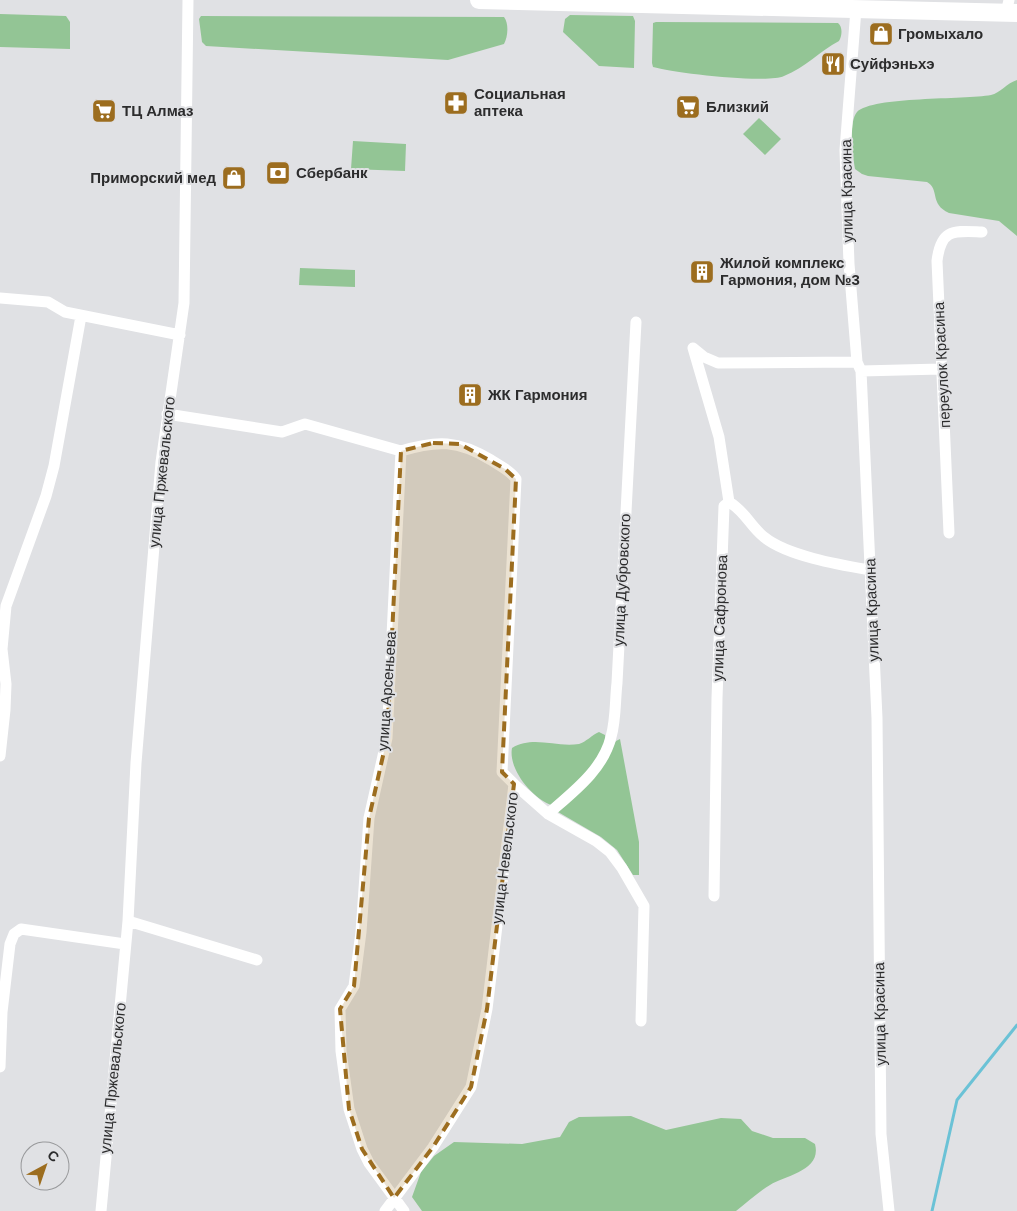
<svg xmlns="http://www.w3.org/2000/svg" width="1017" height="1211" font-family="Helvetica,sans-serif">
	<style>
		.green { fill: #93c595 }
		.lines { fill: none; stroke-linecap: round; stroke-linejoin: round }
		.stream { stroke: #6bc2d6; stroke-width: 3 }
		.minor { stroke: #fff; stroke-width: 11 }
		.primary { stroke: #fff; stroke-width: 18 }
		.marked { fill: #9c6d1f; fill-opacity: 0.2; stroke: #9c6d1f; stroke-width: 4; stroke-dasharray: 10 6; stroke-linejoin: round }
		.labels { text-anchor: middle; stroke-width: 4; stroke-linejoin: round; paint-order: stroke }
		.poi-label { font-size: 15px; font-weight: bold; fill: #2c2c2d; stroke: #e0e1e4; text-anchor: start }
		.street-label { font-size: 15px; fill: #2c2c2d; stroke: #e0e1e4 }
	</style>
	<rect width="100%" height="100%" fill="#e0e1e4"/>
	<!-- green -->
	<path class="green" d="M0 14 66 16 70 22V49L0 47Z
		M570 15 633 16 635 21 634 68 599 66 563 32 565 19Z
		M201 16 504 17C509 23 508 37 504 44L448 60 206 46 202 42 199 19Z
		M656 22 838 23C843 27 842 36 839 41 820 51 805 68 784 76 766 84 674 73 653 67L652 63 653 23Z
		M1017 80V236L999 221 949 213C929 204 940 189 927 182L868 176 862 174 855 169C853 156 848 123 857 112 873 96 964 100 991 95 1000 93 1007 83 1017 80Z
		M759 118 781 139 765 155 743 134Z
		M353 141 406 144 405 171 351 169Z
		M300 268 355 270V287L299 285Z
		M599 732 605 735C608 758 567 791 551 805 532 798 508 769 512 748 534 735 556 748 579 744 586 742 592 735 599 732Z
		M620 739 639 842V875H633L617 850 601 837 558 812 607 758 616 741Z
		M631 1116 666 1130 721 1118 741 1119 752 1131 773 1138H805L815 1144C822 1171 786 1175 770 1185 758 1192 747 1203 736 1211H422L412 1197 421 1172 434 1156 454 1142 522 1144 560 1137 569 1122 579 1117Z"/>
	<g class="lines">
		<!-- stream -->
		<path class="stream" d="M932 1211 957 1100 1017 1025"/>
		<!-- minor -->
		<path class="minor" d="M856 9 845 150 849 264 857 362 861 371 877 718 881 1134 889 1211
			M1006 13 1009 0
			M0 298 48 302 65 312 180 335
			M693 348 719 437 729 502 724 506 717 698 714 896
			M693 348 704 357 718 363 857 362
			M861 371 941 369
			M167 414 282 432 305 424 401 451 387 738 369 818 361 932 354 986 340 1009 341 1051 349 1109 362 1149 369 1163 404 1211
			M729 502C745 511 750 526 764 537 787 556 841 565 870 570
			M949 533 937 261C941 228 954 231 982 232
			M0 756 5 710 6 684 2 649 6 606 46 496 54 466 81 316
			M514 784 548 814 596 841 610 852 622 868 644 906 641 1021
			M548 814C573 792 603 770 611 737 616 720 615 700 617 683L636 322
			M128 921 257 960
			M0 1067 2 1012 10 944 14 934 21 929 125 944
			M101 1211 128 921 136 763 161 462 184 303 188 0
			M385 1211 433 1147 471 1087 487 1009 514 784 502 772 516 479C510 470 500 466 491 460 458 440 437 440 401 451"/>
		<!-- primary -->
		<path class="primary" d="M479 0 1017 13"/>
	</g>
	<!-- marked area -->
	<path class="marked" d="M433 443 460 444 505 469 516 479 502 772 514 784 487 1009 471 1087 433 1147 394 1198 362 1149 349 1109 340 1009 354 986 369 818 387 738 401 451Z"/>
	<!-- icons -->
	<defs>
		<symbol id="shop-square" viewBox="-11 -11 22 22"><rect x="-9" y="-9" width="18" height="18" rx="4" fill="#9c6d1f" stroke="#e0e1e4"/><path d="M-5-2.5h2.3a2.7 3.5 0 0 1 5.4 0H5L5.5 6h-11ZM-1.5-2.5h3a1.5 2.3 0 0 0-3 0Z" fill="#fff"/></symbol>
		<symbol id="restaurant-square" viewBox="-11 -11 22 22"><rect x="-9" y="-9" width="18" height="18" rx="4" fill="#9c6d1f" stroke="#e0e1e4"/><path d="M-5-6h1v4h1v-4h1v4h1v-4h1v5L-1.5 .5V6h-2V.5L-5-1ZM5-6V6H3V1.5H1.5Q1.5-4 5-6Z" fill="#fff"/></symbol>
		<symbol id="pharmacy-square" viewBox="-11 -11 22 22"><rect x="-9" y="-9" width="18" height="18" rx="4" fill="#9c6d1f" stroke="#e0e1e4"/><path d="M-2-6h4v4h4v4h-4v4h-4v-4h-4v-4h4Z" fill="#fff"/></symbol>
		<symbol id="supermarket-square" viewBox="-11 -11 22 22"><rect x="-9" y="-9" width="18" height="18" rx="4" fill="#9c6d1f" stroke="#e0e1e4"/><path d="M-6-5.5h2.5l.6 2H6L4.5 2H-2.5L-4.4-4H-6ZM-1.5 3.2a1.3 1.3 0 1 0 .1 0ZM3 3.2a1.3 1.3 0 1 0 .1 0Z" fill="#fff"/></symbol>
		<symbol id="bank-square" viewBox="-11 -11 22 22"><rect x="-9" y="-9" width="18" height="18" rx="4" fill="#9c6d1f" stroke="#e0e1e4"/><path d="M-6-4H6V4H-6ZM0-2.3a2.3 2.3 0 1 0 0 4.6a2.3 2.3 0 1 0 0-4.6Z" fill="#fff"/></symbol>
		<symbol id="building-square" viewBox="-11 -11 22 22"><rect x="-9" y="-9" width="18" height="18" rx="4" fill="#9c6d1f" stroke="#e0e1e4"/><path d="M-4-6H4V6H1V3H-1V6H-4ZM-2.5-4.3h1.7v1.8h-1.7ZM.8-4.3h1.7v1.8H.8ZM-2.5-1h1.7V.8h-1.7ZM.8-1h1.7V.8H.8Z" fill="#fff"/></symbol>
	</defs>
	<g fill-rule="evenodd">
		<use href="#shop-square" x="867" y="20" width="28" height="28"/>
		<use href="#restaurant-square" x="819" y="50" width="28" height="28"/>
		<use href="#pharmacy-square" x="442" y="89" width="28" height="28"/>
		<use href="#supermarket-square" x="674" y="93" width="28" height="28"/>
		<use href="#supermarket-square" x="90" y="97" width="28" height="28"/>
		<use href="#bank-square" x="264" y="159" width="28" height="28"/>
		<use href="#shop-square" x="220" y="164" width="28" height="28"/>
		<use href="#building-square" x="688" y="258" width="28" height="28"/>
		<use href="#building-square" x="456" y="381" width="28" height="28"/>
	</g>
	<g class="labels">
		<!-- poi labels -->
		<g class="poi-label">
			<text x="898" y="39">Громыхало</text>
			<text x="850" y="69">Суйфэньхэ</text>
			<text x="474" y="99">Социальная<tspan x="474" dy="17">аптека</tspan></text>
			<text x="706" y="112">Близкий</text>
			<text x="122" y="116">ТЦ Алмаз</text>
			<text x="296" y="178">Сбербанк</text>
			<text x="216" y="183" text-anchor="end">Приморский мед</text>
			<text x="720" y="268">Жилой комплекс<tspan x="720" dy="17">Гармония, дом №3</tspan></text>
			<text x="488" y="400">ЖК Гармония</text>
		</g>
		<!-- street labels -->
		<g class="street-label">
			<text transform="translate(847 191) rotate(-91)" y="5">улица Красина</text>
			<text transform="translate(942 365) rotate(-93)" y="5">переулок Красина</text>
			<text transform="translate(162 472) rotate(-84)" y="5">улица Пржевальского</text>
			<text transform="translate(622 580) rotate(-87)" y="5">улица Дубровского</text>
			<text transform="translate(872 610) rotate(-92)" y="5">улица Красина</text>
			<text transform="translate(720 618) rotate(-88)" y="5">улица Сафронова</text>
			<text transform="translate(387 691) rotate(-86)" y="5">улица Арсеньева</text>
			<text transform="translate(505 858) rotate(-83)" y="5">улица Невельского</text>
			<text transform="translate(880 1014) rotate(-91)" y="5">улица Красина</text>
			<text transform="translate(113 1078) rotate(-84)" y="5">улица Пржевальского</text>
		</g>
	</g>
	<!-- north arrow -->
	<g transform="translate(45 1166) rotate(40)"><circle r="24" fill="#e0e1e4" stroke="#98999b"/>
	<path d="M0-4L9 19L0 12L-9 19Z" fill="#9c6d1f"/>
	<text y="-8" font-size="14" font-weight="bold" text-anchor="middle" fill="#2c2c2d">С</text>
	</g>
</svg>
